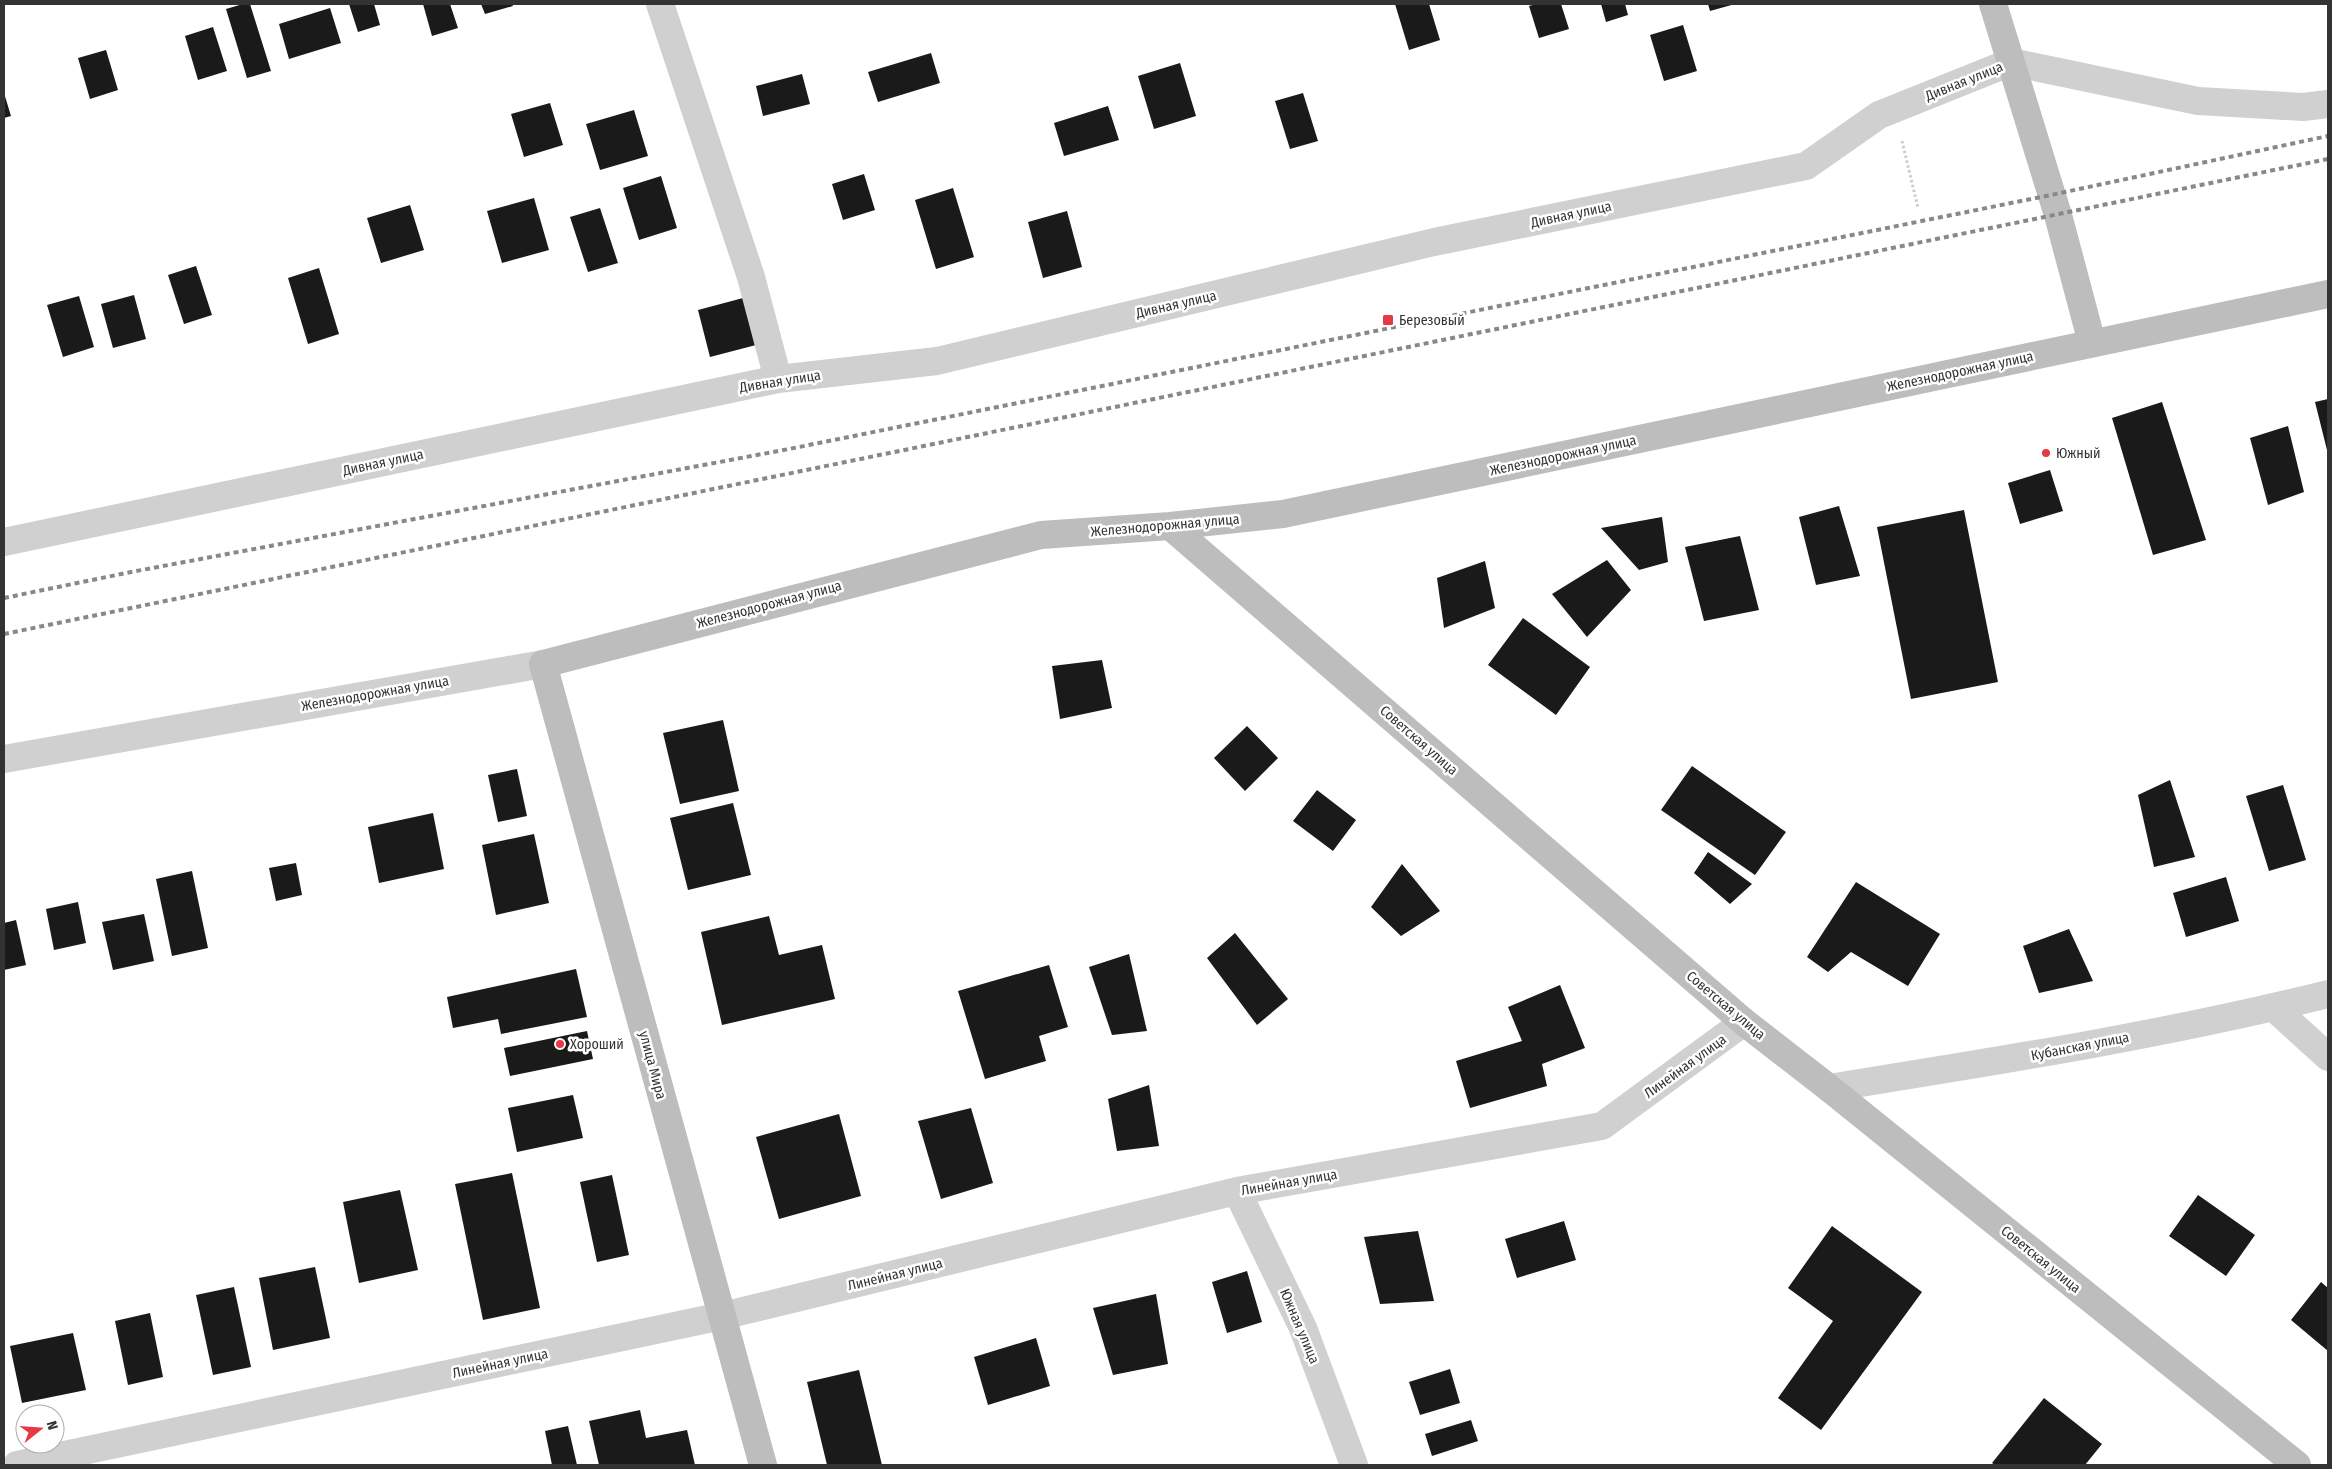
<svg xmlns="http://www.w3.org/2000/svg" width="2332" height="1469" font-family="'Fira Sans Condensed',sans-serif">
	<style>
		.building { fill: #1a1a1a }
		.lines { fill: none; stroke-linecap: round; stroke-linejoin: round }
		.path { stroke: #cdcdcd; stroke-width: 3; stroke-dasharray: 2.5 2.5; stroke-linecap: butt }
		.street { stroke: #d0d0d0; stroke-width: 28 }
		.secondary { stroke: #bdbdbd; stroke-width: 28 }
		.rail { stroke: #888; stroke-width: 4; stroke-dasharray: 5 4; stroke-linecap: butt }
		.poi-dot { fill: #e63946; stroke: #fff; stroke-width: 2 }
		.labels { text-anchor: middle; stroke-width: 5; stroke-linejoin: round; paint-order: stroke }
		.street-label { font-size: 14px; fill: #333; stroke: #fff }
		.poi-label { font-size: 14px; fill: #333; stroke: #fff; text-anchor: start }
	</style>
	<rect width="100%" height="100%" fill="#fff"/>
	<!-- building -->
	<path class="building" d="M243 4H250L271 71 247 78 226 9Z
		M349 4H374L380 25 358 32Z
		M423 4H450L458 28 432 36Z
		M481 4H512L513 6 485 14Z
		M1395 4H1429L1440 40 1409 50Z
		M1536 4H1561L1569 29 1539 38 1529 6Z
		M1601 4H1625L1628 15 1606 22Z
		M1708 4H1735L1710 11Z
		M330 8 341 43 289 59 279 24Z
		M1683 25 1697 71 1664 81 1650 35Z
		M213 27 227 71 198 80 185 36Z
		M106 50 118 90 90 99 78 58Z
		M931 53 940 83 878 102 868 72Z
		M1180 63 1196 116 1154 129 1138 76Z
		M802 74 810 104 763 116 756 86Z
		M4 93 11 116 4 118Z
		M1303 93 1318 141 1290 149 1275 101Z
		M550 103 563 145 524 157 511 114Z
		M1108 106 1119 140 1064 156 1054 123Z
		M634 110 648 156 600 170 586 124Z
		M864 174 875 210 843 220 832 184Z
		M661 176 677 228 639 240 623 188Z
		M953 188 974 257 936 269 915 200Z
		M534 198 549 250 502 263 487 211Z
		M410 205 424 250 381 263 367 218Z
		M600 208 618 263 588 272 570 217Z
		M1067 211 1082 267 1043 278 1028 222Z
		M196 266 212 315 184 324 168 275Z
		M319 268 339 334 308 344 288 278Z
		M134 295 146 339 113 348 101 304Z
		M79 296 94 347 63 357 47 305Z
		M743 298 756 345 710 357 698 310Z
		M2328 399V454L2315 402Z
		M2162 402 2206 540 2153 555 2112 418Z
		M2288 426 2304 492 2268 505 2250 438Z
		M2050 470 2063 511 2020 524 2008 483Z
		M1839 506 1860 576 1816 585 1799 517Z
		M1964 510 1998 682 1911 699 1877 527Z
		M1662 517 1668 562 1639 570 1601 528Z
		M1740 536 1759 610 1704 621 1685 547Z
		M1607 560 1631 590 1587 637 1552 594Z
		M1485 561 1495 608 1444 628 1437 578Z
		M1523 618 1590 667 1556 715 1488 665Z
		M1102 660 1112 708 1060 719 1052 666Z
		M723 720 739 791 680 804 663 733Z
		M1247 726 1278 758 1245 791 1214 758Z
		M1692 766 1786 832 1755 875 1661 810Z
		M517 769 527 816 498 822 488 775Z
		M2170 780 2195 857 2154 867 2138 795Z
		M2283 785 2306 860 2269 871 2246 796Z
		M1317 790 1356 820 1333 851 1293 821Z
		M733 803 751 875 688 890 670 818Z
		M433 813 444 869 379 883 368 827Z
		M534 834 549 903 496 915 482 845Z
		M1708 852 1752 884 1730 904 1694 873Z
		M296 863 302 895 276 901 269 868Z
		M1402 864 1440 911 1401 936 1371 907Z
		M192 871 208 948 172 956 156 879Z
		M2226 877 2239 921 2186 937 2173 893Z
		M1856 882 1940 934 1908 986 1851 952 1828 972 1807 957Z
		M78 902 86 943 54 950 46 909Z
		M144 914 154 961 113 970 102 922Z
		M769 916 779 955 822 945 835 999 722 1025 701 932Z
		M16 920 26 965 4 970V923Z
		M2069 929 2093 981 2039 993 2023 946Z
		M1235 933 1288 999 1257 1025 1207 958Z
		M1129 954 1147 1031 1112 1035 1089 967Z
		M1049 965 1068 1027 1039 1036 1046 1061 985 1079 958 991Z
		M576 969 587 1017 501 1034 498 1019 453 1028 447 997Z
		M1560 985 1585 1048 1542 1064 1547 1086 1470 1108 1456 1061 1522 1041 1508 1007Z
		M587 1031 593 1059 510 1076 504 1048Z
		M1149 1085 1159 1146 1117 1151 1108 1099Z
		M573 1095 583 1138 517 1152 508 1108Z
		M971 1108 993 1183 941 1199 918 1121Z
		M839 1114 861 1196 779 1219 756 1137Z
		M512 1173 540 1308 483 1320 455 1184Z
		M612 1175 629 1255 597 1262 580 1182Z
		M400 1190 418 1270 359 1283 343 1202Z
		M2198 1195 2255 1235 2226 1276 2169 1236Z
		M1564 1221 1576 1260 1517 1278 1505 1239Z
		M1832 1226 1922 1292 1821 1430 1778 1398 1833 1321 1788 1288Z
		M1418 1231 1434 1301 1380 1304 1364 1237Z
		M315 1267 330 1338 273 1350 259 1278Z
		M1247 1271 1262 1322 1227 1333 1212 1282Z
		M2321 1282 2328 1288V1351L2291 1320Z
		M234 1287 251 1367 213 1375 196 1295Z
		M1156 1294 1168 1364 1113 1375 1093 1308Z
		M150 1313 163 1377 128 1385 115 1321Z
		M73 1333 86 1390 22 1403 10 1346Z
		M1036 1338 1050 1386 988 1405 974 1357Z
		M1450 1369 1460 1403 1420 1415 1409 1382Z
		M859 1370 882 1465H827L807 1382Z
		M2044 1398 2102 1444 2085 1465H1995L1992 1463Z
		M640 1410 646 1438 687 1430 695 1465H599L589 1421Z
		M1471 1420 1478 1441 1432 1456 1425 1434Z
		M568 1426 577 1465H552L545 1431Z"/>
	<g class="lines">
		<!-- path -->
		<path class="path" d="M1902 141 1918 208"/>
		<!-- street -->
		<path class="street" d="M660 4 751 277 778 379
			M4 542 778 379 937 361 1434 242 1806 166 1879 115 2011 62 2198 101 2303 107 2328 104
			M4 759 543 664
			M2274 1008 2328 1057
			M1829 1088C1997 1061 2164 1035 2328 994
			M1237 1191 1303 1328 1354 1465
			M17 1465 722 1316 1237 1191 1602 1126 1744 1022"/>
		<!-- secondary -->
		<path class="secondary" d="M1993 4 2058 215 2092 343
			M1170 526 1744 1022 1829 1088 2297 1465
			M763 1465 543 664 1041 535 1170 526 1283 514 2328 294"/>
		<!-- rail -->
		<path class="rail" d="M4 598 131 572 789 449 2051 195 2328 136
			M4 634 2328 159"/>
	</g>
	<!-- markers -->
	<g class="poi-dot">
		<rect x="1382" y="314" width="12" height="12" rx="2.5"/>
		<circle cx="2046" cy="453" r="5"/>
		<circle cx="560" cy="1044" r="5"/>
	</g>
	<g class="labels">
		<!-- street labels -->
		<g class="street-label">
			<text transform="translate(1964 81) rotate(-22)" y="5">Дивная улица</text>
			<text transform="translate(1571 214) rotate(-12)" y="5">Дивная улица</text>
			<text transform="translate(1176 304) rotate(-13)" y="5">Дивная улица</text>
			<text transform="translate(1960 371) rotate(-12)" y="5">Железнодорожная улица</text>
			<text transform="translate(780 381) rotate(-9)" y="5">Дивная улица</text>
			<text transform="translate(1563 455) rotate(-12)" y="5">Железнодорожная улица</text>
			<text transform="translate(383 462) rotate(-12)" y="5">Дивная улица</text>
			<text transform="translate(1165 525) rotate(-5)" y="5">Железнодорожная улица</text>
			<text transform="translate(769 604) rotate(-15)" y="5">Железнодорожная улица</text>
			<text transform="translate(375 693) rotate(-10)" y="5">Железнодорожная улица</text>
			<text transform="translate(1419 740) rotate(41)" y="5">Советская улица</text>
			<text transform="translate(1726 1005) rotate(40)" y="5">Советская улица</text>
			<text transform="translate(2080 1046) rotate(-11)" y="5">Кубанская улица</text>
			<text transform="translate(653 1065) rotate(75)" y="5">улица Мира</text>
			<text transform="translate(1685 1066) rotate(-36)" y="5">Линейная улица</text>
			<text transform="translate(1289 1182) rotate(-10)" y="5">Линейная улица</text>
			<text transform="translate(2041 1259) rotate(39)" y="5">Советская улица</text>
			<text transform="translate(895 1274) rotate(-14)" y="5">Линейная улица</text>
			<text transform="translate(1300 1326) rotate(67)" y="5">Южная улица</text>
			<text transform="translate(500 1363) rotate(-12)" y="5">Линейная улица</text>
		</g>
		<!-- poi labels -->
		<g class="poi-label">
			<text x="1399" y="325">Березовый</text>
			<text x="2056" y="458">Южный</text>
			<text x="570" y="1049">Хороший</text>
		</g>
	</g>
	<!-- border -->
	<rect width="2332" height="1469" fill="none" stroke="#333333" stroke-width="10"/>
	<!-- north arrow -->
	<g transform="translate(40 1429) rotate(73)"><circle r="24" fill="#ffffff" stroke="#adadad"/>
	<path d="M0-4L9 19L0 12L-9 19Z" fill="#e63946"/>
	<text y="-8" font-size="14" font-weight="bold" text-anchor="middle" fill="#333333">N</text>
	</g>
</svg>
